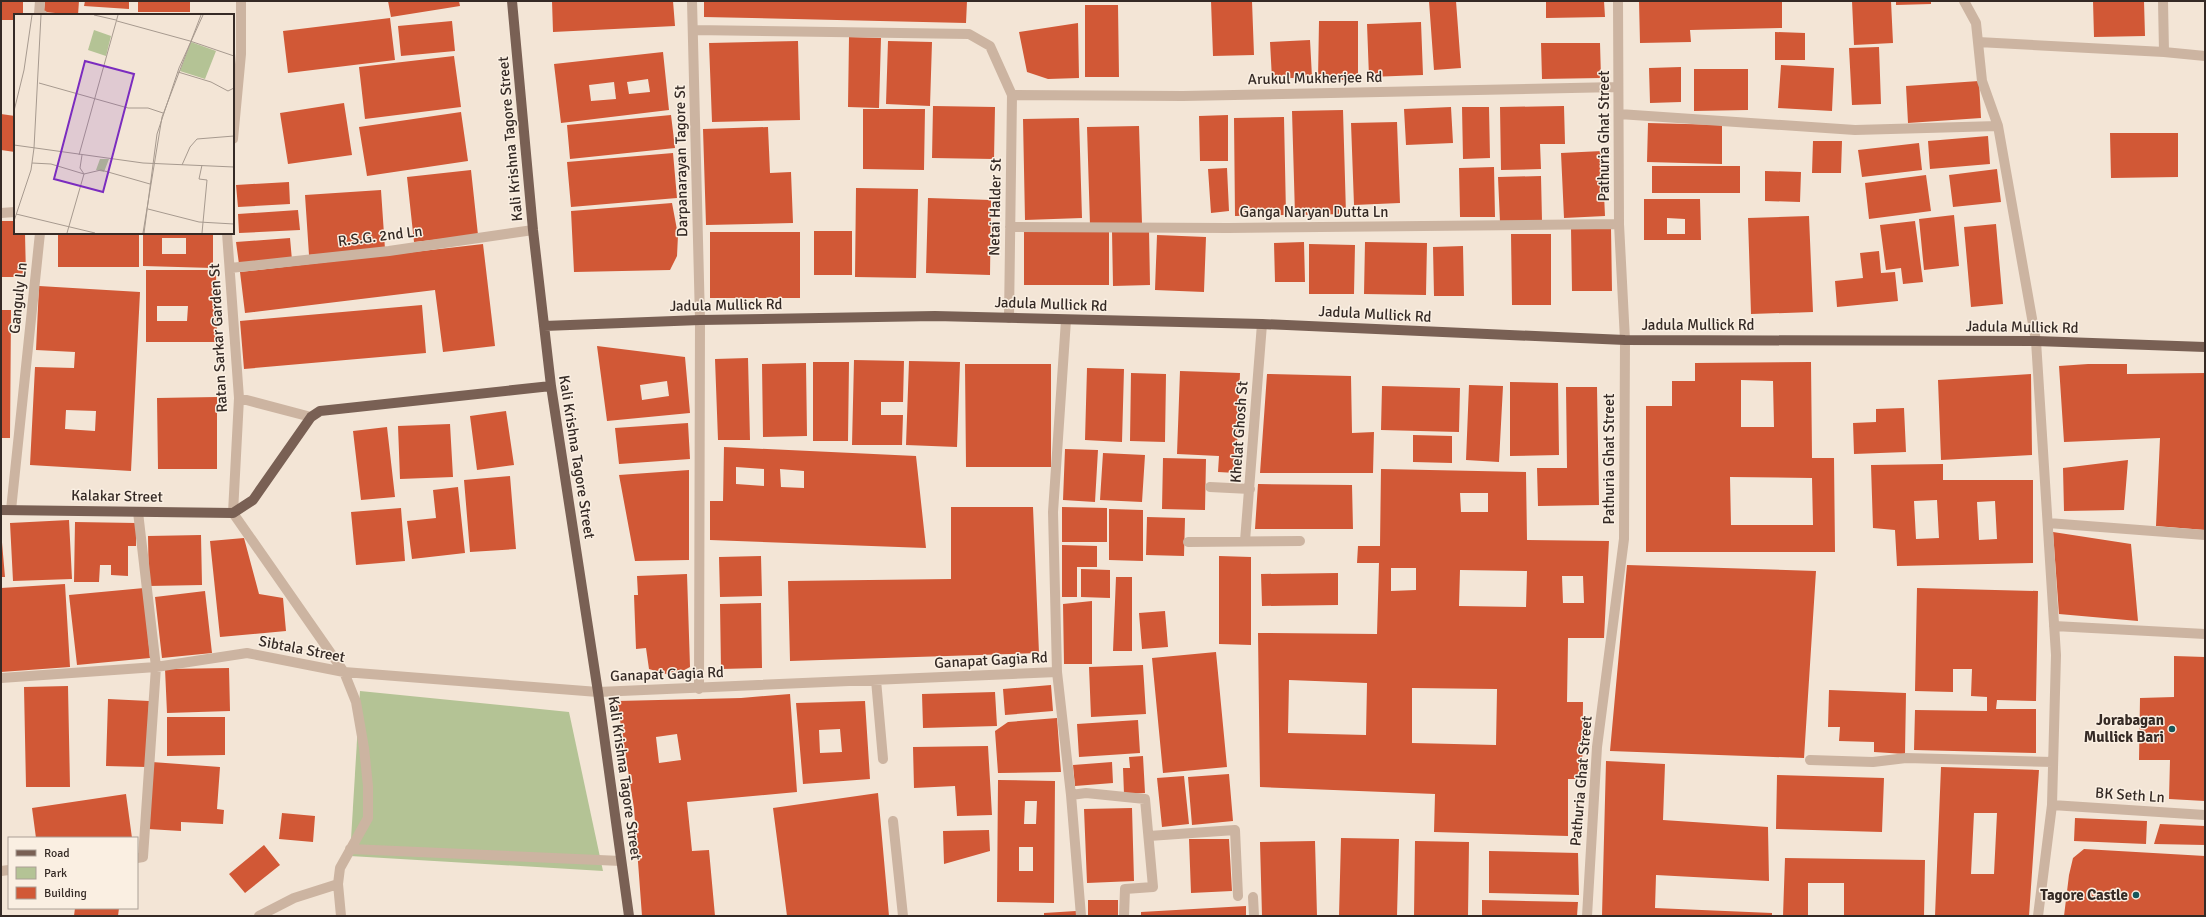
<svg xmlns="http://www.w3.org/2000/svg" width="2206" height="917" font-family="Signika,sans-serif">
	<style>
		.green { fill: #b4c395 }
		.building { fill: #d15836; fill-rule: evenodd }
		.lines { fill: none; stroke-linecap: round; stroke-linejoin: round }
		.minor { stroke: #ccb4a1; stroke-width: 10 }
		.major { stroke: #796054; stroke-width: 10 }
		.poi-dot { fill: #17575a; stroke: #faefe2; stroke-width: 1.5 }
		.labels { text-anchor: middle; stroke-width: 3; stroke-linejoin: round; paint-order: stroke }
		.street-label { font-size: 15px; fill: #352a25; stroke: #faefe2 }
		.poi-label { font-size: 15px; font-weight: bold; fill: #352a25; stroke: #faefe2; text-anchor: end }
		.inset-road { fill: none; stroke: #a79a8f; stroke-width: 1 }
		.view { fill: #7b2cbf; fill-opacity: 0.15; stroke: #7b2cbf; stroke-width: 2 }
		.inset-edge { fill: none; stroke: #352a25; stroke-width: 2 }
	</style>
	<rect width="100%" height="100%" fill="#f3e5d6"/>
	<!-- green -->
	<path class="green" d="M360 691 569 712 603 871 350 856Z"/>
	<!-- building -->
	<path class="building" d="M1 1H23V15H15V20H1Z
		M45 1H79L78 15 44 12Z
		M85 1H129V9L84 6Z
		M138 1H190V12H138Z
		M388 1H459L460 6 391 17Z
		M552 1H673L675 26 553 32Z
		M704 1H967L966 23 704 17Z
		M1211 1H1252L1254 55 1213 56Z
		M1429 1H1456L1461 68 1434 70Z
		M1546 1H1604L1605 17 1546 18Z
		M1639 1H1782V28L1690 30 1691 42 1640 43Z
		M1852 1H1891L1893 43 1854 45Z
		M1896 1H1931V4L1896 5Z
		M2093 1H2144L2145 36 2094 37Z
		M1085 5H1118L1119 77H1085Z
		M390 18 395 60 288 73 283 31Z
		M452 21 455 51 401 56 398 26Z
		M1319 21H1358V80H1318Z
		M1421 22 1423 75 1369 77 1367 24Z
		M1078 23 1079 78 1048 79 1027 72 1019 32Z
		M1775 32 1805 33V60H1775Z
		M849 37 881 38 879 108 848 107Z
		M1310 40 1312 77 1272 79 1270 42Z
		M798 41 800 120 712 122 709 43Z
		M888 41 932 42 930 106 886 104Z
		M1541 43H1600L1601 78 1542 79Z
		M1879 47 1881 104 1852 105 1849 48Z
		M663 52 669 110 561 123 554 64ZM648 79 650 92 629 94 627 82ZM614 82 616 99 591 101 589 85Z
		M454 56 461 107 365 119 359 67Z
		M1781 65 1834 68 1832 111 1778 108Z
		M1681 67V102L1650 103 1649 68Z
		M1694 69H1748V110L1694 111Z
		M1979 81 1981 118 1908 123 1906 86Z
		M344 103 352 155 288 164 280 113Z
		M933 106 995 107 994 159 932 158Z
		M1564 106 1565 144H1540L1541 169 1501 170 1500 107Z
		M1451 107 1453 143 1406 145 1404 109Z
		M1462 107H1489L1490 158 1463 159Z
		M863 109H925L924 170 863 169Z
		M1343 110 1346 214 1295 215 1292 111Z
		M461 112 468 161 367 176 359 127Z
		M1 114 15 116V152L1 150Z
		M671 115 675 148 570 159 567 125Z
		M1228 115V161H1200L1199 116Z
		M1284 117 1286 215 1235 216 1234 118Z
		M1079 118 1082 218 1025 220 1023 119Z
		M1397 122 1400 203 1354 205 1351 123Z
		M1648 123 1722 125V164L1647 162Z
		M1139 126 1142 224 1090 225 1087 127Z
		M768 127 770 173 791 172 793 223 706 225 703 129Z
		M2110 133H2178V177L2111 178Z
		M1988 136 1990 164 1930 169 1928 141Z
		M1813 141H1842L1841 173H1812Z
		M1919 143 1922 170 1862 177 1858 150Z
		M1602 151 1605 216 1564 218 1561 153Z
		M673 153 677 198 571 207 567 162Z
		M1652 166H1740V193H1652Z
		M1494 167 1495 217H1460L1459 168Z
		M1227 168 1229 211 1211 213 1208 169Z
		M1997 169 2001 202 1953 207 1949 175Z
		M471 170 478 235 414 242 407 177Z
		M1765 171 1801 172 1800 202 1765 201Z
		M1926 175 1931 211 1869 219 1865 183Z
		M1541 176 1542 221 1500 222 1498 177Z
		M289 182 290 204 238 207 236 185Z
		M856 188 918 189 916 278 855 277Z
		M381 190 385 249 309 255 305 195Z
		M928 198 991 200 990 275 926 273Z
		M1644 199H1700L1701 240H1644ZM1667 218 1685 219V234H1667Z
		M672 203 678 235 677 256 670 270 574 272 571 211Z
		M298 210 300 230 239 233 238 214Z
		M1954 215 1959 266 1924 270 1919 219Z
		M1809 216 1813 312 1751 314 1748 218Z
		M1 221H15V233H25L26 277H1Z
		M1915 221 1923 282 1903 284 1901 268 1886 270 1880 225Z
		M1996 224 2003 304 1971 307 1964 227Z
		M1571 228H1611L1612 291H1572Z
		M1024 230H1109V285H1024Z
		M1149 230 1150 285 1113 286 1112 231Z
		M814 231H852V275H814Z
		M710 232H800V298H710Z
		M58 233H139V267H58Z
		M143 233H213V268L143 266ZM162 238H186V254H162Z
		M1511 234H1551V305H1512Z
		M1157 235 1206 237 1204 292 1155 290Z
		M290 238 292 260 239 264 236 242Z
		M1304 242 1305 282H1275L1274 243Z
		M1365 242 1427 243 1426 295 1364 294Z
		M483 244 495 346 443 352 435 290 245 313 240 272Z
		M1309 244 1355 245 1354 294H1309Z
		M1463 246 1464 296H1434L1433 247Z
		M1879 251 1881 273 1895 272 1898 301 1837 307 1835 281 1863 278 1860 253Z
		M146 270H216L217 342H146ZM157 306H188L187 321H157Z
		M39 286 140 292 131 471 30 465 35 367 74 368 75 352 36 350ZM66 410 96 411 95 431 65 429Z
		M422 305 426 353 244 369 240 321Z
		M1 310H11L10 438H1Z
		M597 346 685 357 690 413 607 421ZM667 381 669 396 642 400 640 385Z
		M748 358 750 440H718L715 359Z
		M854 360 904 361 903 402H881V415H903L902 445H852Z
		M909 361 960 362 957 447 906 445Z
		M813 362H849L848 441H813Z
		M1811 362 1812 458H1834L1835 552H1646V406H1672V381H1695V363ZM1741 380 1773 381 1774 427H1741ZM1730 477 1812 478 1813 525H1731Z
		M806 363 807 436 763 437 762 364Z
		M965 364H1051V467H966Z
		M2088 364H2127V374L2205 373V530L2156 526 2160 438 2064 442 2059 366Z
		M1087 368 1124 369 1122 442 1085 440Z
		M1180 371 1240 373 1236 473 1218 472 1219 456 1177 454Z
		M1131 373 1166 374 1165 442 1130 441Z
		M1267 374 1351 376 1352 433 1374 432 1373 473H1260Z
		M2031 374 2032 455 1941 460 1938 380Z
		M1510 382 1558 383 1559 455 1510 456Z
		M1469 385 1503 386 1499 462 1466 460Z
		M1382 386 1460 388 1459 432 1381 430Z
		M1566 387H1597L1599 505 1538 506 1537 468H1567Z
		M217 397V469H158L157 398Z
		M1904 408 1906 452 1854 454 1853 423 1876 422V409Z
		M506 411 514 465 477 470 470 416Z
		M688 423 690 459 619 464 615 428Z
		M450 424 453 477 400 479 398 426Z
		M387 427 395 497 361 500 353 431Z
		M1413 435 1452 436V463L1413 462Z
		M724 447 916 456 926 548 710 540V501H723ZM736 467 764 469V486L736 484ZM780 469 804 471V488L781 487Z
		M1065 449 1098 450 1095 502 1063 500Z
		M1103 453 1145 455 1142 502 1100 500Z
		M1163 458 1206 459 1205 510 1162 509Z
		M2128 460 2124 510 2064 511 2063 468Z
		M1943 464V480H2033V563L1897 566 1895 530 1873 528 1871 465ZM1937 500 1939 538 1916 539 1914 501ZM1995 501 1997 539 1979 540 1977 502Z
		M1381 469 1526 472 1527 540 1609 541 1604 638H1568L1567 702H1583L1582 779H1568V836L1434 832 1435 794 1260 787 1258 633 1377 634 1379 563H1357L1358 546H1380ZM1460 493H1488V512H1461ZM1391 568H1416V590L1391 591ZM1460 570 1527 571 1526 607 1459 606ZM1562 576H1583L1584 603H1563ZM1289 680 1367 683 1366 735 1288 733ZM1412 688 1497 689 1496 745 1412 743Z
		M689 470V560L635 561 619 475Z
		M510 476 516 549 470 552 464 480Z
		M1258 484 1352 485 1353 529H1255Z
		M458 487 465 553 412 559 407 521 436 518 433 490Z
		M951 507H1033L1039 653 790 661 788 581 951 579Z
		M1062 507 1107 508V542H1062Z
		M401 508 405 561 356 565 351 512Z
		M1109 509 1143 510V561L1109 560Z
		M1147 517 1185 518 1184 556 1146 555Z
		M69 520 72 579 13 581 10 523Z
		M75 522 136 523V546H128V576L111 575V565H100L99 582H74Z
		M1 531 5 577H1Z
		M2053 532 2131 544 2138 621 2059 614Z
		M201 535 202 585 149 586 148 536Z
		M244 538 259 594 283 598 286 631 220 637 210 541Z
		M1062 545 1097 546V567H1077V597H1062Z
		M761 556 762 596 720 597 719 557Z
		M1219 556 1251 557V645L1219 644Z
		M1627 565 1816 571 1804 758 1610 751Z
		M1081 569 1110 570V598L1081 597Z
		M1338 573V605L1262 606 1261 574Z
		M687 574 690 667 673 676 649 669 646 648 636 649 634 595H638L637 576Z
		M1116 577H1132V651H1113Z
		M65 584 70 667 1 672V588Z
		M144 588 150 658 77 665 69 595Z
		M1917 588 2038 591 2036 701 1997 700 1996 709H2036V753L1914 750 1915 710 1987 711V697L1971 696 1972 669H1953V692L1915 691Z
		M205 591 212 653 162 658 155 597Z
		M1092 601V664H1064L1063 604Z
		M761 603 762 668 721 669 720 604Z
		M1165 611 1168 647 1142 649 1139 613Z
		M1216 652 1227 767 1163 773 1152 658Z
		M2174 656 2205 657V801L2169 799 2170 760H2139L2140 698 2174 697Z
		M1143 665 1146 714 1091 717 1089 667Z
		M229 668 230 711 167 713 165 669Z
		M1051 685 1053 711 1005 715 1003 689Z
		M68 686 70 787H26L24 687Z
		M1829 690 1906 693 1905 754 1874 752V742L1839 741 1840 727H1828Z
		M995 692 997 726 923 728 922 694Z
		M790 694 797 792 687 802 692 851 709 850 715 916H642L634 808 617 701 741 698ZM677 734 681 760 659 763 656 737Z
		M108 699 149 701 147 767 106 766Z
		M865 701 870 779 803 784 796 703ZM840 729 842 752 820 753 819 730Z
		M167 717H225V755L167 756Z
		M1057 718 1061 772 998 773 995 731 1008 722Z
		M1138 720 1140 753 1079 757 1077 724Z
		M988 746 992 815 957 816 955 786 914 788 913 747Z
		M1143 756 1145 793 1124 794 1123 768H1130L1129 757Z
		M1606 761 1665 764 1663 820 1768 827 1769 881 1656 875 1655 908 1772 913V916H1602Z
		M152 762 220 767 217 809 224 810 223 824 181 822V831L148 829Z
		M1112 762 1113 783 1075 786 1073 765Z
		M1941 767 2039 770 2029 916H1935ZM1974 813H1997L1994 874H1971Z
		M1229 774 1233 821 1192 825 1188 777Z
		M1777 775 1884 778 1882 832 1776 829Z
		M1184 776 1189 824 1162 827 1157 778Z
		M998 780 1055 781 1054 903 997 902ZM1025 801H1037L1036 824H1024ZM1019 847H1033V871H1019Z
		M878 793 889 916H787L773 808Z
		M126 794 132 838H36L32 808Z
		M1132 808 1134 881 1087 883 1084 809Z
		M282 813 315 816 313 842 279 839Z
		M2075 818 2147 821 2146 844 2074 841Z
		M2160 824 2205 826V845L2154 844Z
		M989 830 990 851 944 864 943 831Z
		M1341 838 1399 839 1397 916H1339Z
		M1189 839H1229L1232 891 1191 893Z
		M1315 841 1317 916H1262L1260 842Z
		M1415 841 1469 842 1468 916H1414Z
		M264 845 280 865 245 893 229 874Z
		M2084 849 2205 856V916H2064L2069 875 2073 858Z
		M1489 851 1578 853 1579 895 1489 893Z
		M1785 858 1925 860 1924 916H1844V883H1808V916H1783Z
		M1088 900H1118V916H1088Z
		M1482 900 1578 902 1577 916H1482Z
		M1246 906V916H1141V912Z
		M75 908H119L118 916H74Z
		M1076 911 1077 916H1044V913Z"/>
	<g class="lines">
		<!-- minor -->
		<path class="minor" d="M40 1 39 14 43 15
			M692 1 700 320 699 689
			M1964 1 1976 23 1982 81 1998 126 2036 341 2056 655 2052 805 2038 916
			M2163 1 2164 52
			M693 30 969 34 990 46 1012 95 1009 318
			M1978 42 2164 52 2205 56
			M1012 95 1183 96 1618 87
			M1619 114 1855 130 1998 126
			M233 139 241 54V1
			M1 213 15 212
			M1010 227 1228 228 1619 224
			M227 233 239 398 233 513 344 672 356 702 364 748 368 786V818L340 868 338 884 341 916
			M230 268 389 251 533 230
			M239 398 311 417
			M1210 487 1250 489
			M11 510 40 233
			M2048 523 2205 535
			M1245 541 1262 324
			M1188 542 1300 541
			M2054 626 2205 634
			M1057 672 1071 795 1081 916
			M1 678 156 667 247 653 344 672 598 692 1057 672 1053 512 1066 320
			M876 680 883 759
			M1810 760 1873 762 1906 758 2053 762
			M1071 795 1086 793 1145 799 1153 887 1125 889 1124 916
			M2052 805 2205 815
			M893 821 903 916
			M1149 836 1235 830 1238 896
			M350 849 621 861
			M137 858 143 857 156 667 138 512
			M1 871 9 870
			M1253 897 1254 916
			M259 916 294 898 338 884
			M1587 916 1597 747 1624 539 1625 340 1619 224 1618 1"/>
		<!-- major -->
		<path class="major" d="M512 1 533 230 551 386 598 692 629 916
			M544 326 700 320 935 316 1262 324 1625 340 2036 341 2205 347
			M1 510 233 513 253 500 311 417 320 411 551 386"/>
	</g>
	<!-- markers -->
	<g class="poi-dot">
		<circle cx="2172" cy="729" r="4"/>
		<circle cx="2136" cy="895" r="4"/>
	</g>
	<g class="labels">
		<!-- street labels -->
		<g class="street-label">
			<text transform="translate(1315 78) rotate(-1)" y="5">Arukul Mukherjee Rd</text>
			<text transform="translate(1604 136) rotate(-90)" y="5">Pathuria Ghat Street</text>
			<text transform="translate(510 139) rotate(-95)" y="5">Kali Krishna Tagore Street</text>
			<text transform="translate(681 161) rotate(-91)" y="5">Darpanarayan Tagore St</text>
			<text transform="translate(995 207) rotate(-89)" y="5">Netai Halder St</text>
			<text x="1314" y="217">Ganga Naryan Dutta Ln</text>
			<text transform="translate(380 236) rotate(-7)" y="5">R.S.G. 2nd Ln</text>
			<text transform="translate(18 298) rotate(-84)" y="5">Ganguly Ln</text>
			<text transform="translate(1051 304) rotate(2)" y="5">Jadula Mullick Rd</text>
			<text transform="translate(726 305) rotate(-1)" y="5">Jadula Mullick Rd</text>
			<text transform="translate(1375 314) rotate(3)" y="5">Jadula Mullick Rd</text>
			<text x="1698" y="330">Jadula Mullick Rd</text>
			<text transform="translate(2022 327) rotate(1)" y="5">Jadula Mullick Rd</text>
			<text transform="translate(218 338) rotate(-93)" y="5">Ratan Sarkar Garden St</text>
			<text transform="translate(1239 432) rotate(-86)" y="5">Khelat Ghosh St</text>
			<text transform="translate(577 457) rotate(81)" y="5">Kali Krishna Tagore Street</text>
			<text transform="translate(1609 459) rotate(-90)" y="5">Pathuria Ghat Street</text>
			<text transform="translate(117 496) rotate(1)" y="5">Kalakar Street</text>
			<text transform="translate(302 649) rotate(11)" y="5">Sibtala Street</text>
			<text transform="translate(991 660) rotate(-3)" y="5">Ganapat Gagia Rd</text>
			<text transform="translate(667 674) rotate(-2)" y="5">Ganapat Gagia Rd</text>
			<text transform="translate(625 778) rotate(82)" y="5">Kali Krishna Tagore Street</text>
			<text transform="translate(1581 781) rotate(-85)" y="5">Pathuria Ghat Street</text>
			<text transform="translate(2130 795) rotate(4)" y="5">BK Seth Ln</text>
		</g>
		<!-- poi labels -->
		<g class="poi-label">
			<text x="2164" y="725">Jorabagan<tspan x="2164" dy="17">Mullick Bari</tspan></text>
			<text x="2128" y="900">Tagore Castle</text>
		</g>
	</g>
	<!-- overview -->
	<g transform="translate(14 14)">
		<rect width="220" height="220" fill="#f3e5d6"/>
		<path d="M80 16 97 22 92 42 74 36ZM177 28 202 37 191 65 166 57ZM86 145H95L90 158 82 156Z" fill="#b4c395"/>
		<path class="inset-road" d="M80 1 102 6M103 7 176 27 220 42M164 58 197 68 214 77 220 74M25 69 114 94H134L149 99M0 97 10 56 18 1M0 131 129 149 220 153M65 141 104 1M18 149 37 150 70 160 87 156 136 170M168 151 176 133 183 125 220 122M134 195 185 208 220 210M2 200 81 219M0 207 17 156 20 134 27 1M53 219 70 160 66 154 68 141M129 219 148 103 187 1M130 219 143 120 165 54 189 1M188 219 193 166 185 165 188 151"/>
		<path class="view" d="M71 47 120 60 89 178 40 165Z"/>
		<rect width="220" height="220" class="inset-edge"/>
	</g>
	<!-- border -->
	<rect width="2206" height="917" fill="none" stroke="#352a25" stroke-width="4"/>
	<!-- legend -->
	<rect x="8" y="837" width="130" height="72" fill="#faefe2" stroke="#aba096"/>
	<rect x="16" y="850" width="20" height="6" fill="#796054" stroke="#aba096"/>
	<text x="44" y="857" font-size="12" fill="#352a25">Road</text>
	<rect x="16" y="867" width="20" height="12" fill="#b4c395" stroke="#aba096"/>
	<text x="44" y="877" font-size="12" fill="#352a25">Park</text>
	<rect x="16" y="887" width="20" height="12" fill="#d15836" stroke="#aba096"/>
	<text x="44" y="897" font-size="12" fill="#352a25">Building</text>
</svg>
